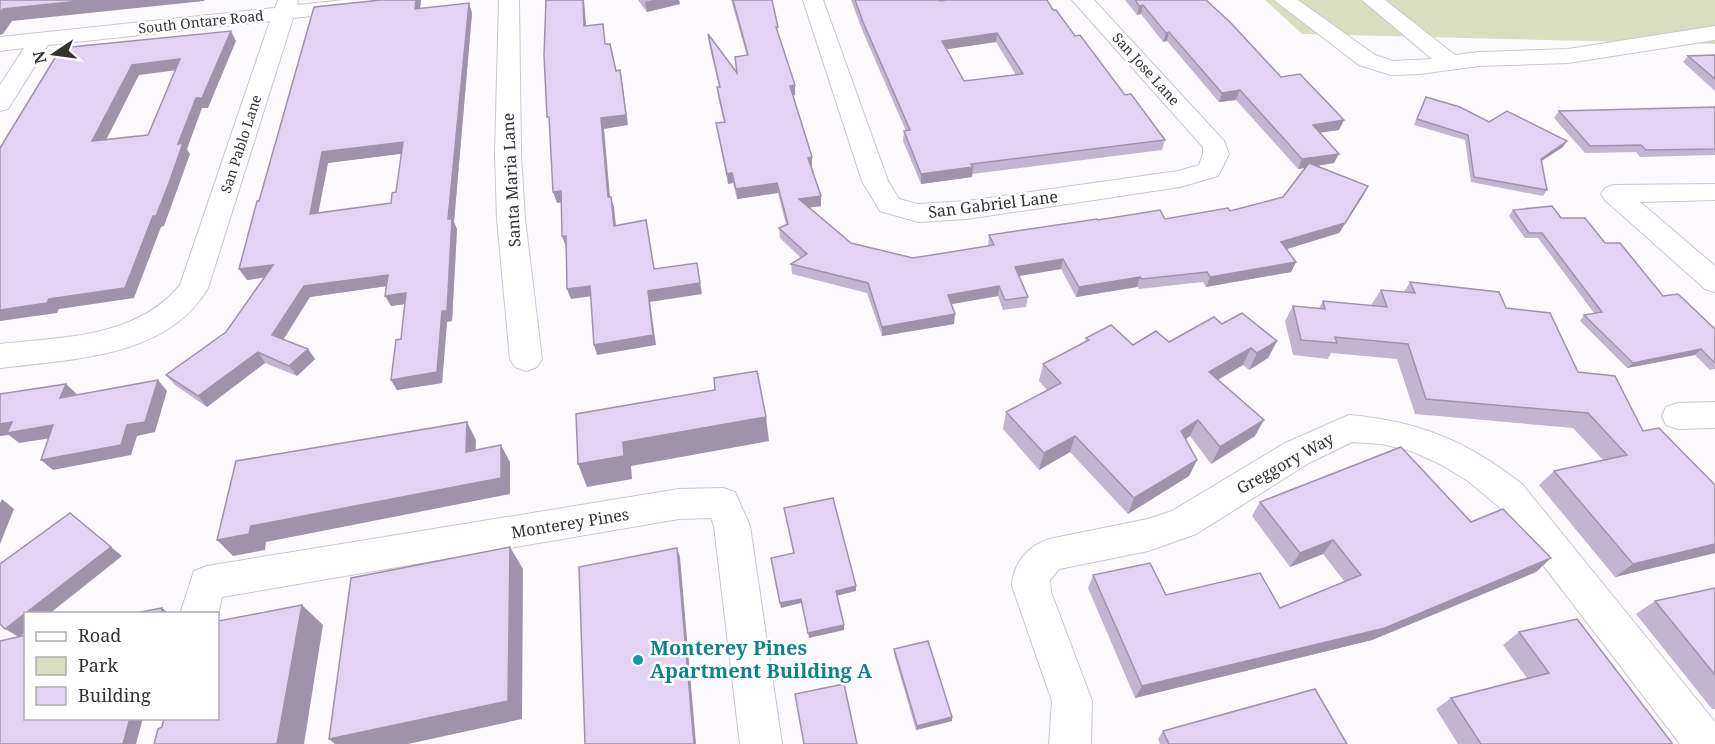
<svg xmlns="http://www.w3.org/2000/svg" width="1715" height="744" font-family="'Noto Serif',serif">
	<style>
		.green { fill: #d8debf }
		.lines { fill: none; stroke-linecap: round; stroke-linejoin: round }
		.minor-casing { stroke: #c9c6cd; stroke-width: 2 }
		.minor { fill: #fff; fill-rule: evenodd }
		.wall { fill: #c2b5d2; fill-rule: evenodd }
		.shaded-wall { fill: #9e93ab }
		.building { fill: #e2d2f4; stroke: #9e93ab; stroke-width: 1.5; fill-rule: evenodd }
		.culture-dot { fill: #0f9aa8; stroke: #fff; stroke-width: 2 }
		.labels { text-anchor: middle; stroke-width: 5; stroke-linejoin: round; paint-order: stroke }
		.far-street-label { font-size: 14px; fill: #343235; stroke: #fff }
		.street-label { font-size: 16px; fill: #343235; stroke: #fff }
		.near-culture-label { font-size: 20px; font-weight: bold; fill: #0d838f; stroke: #fff; text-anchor: start }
	</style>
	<rect width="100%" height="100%" fill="#fcfaff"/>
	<!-- green -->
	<path class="green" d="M1265 0H1715V44L1302 34Z"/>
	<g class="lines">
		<defs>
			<path id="minor" d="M278 0H298L297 5 344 0H412L409 4 402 6 293 18 208 288C167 358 72 359 0 368V344C63 337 137 338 180 285L270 21 48 45 8 109 0 111V85L24 48 0 51V37L275 8Z
				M499 0H519L521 154 525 219 542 359 537 367 526 371 515 367 510 359 497 219 495 154Z
				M803 0H823L888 181 899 199 918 204 967 201 1178 171 1199 165 1203 154V147L1072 0H1094L1224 141 1229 154 1218 176 1180 187 967 219 918 222 880 211 862 181Z
				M1274 0H1298L1375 55 1393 61 1432 59 1362 0H1385L1455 55 1479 52 1568 49 1715 26V40L1568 63 1479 66 1420 74 1391 75 1359 65Z
				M1715 184V200L1640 202 1715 266V292L1705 289 1605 200 1601 194 1605 188 1614 185Z
				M1715 402V428L1678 429 1666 425 1662 416 1666 407 1678 403Z
				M1349 415C1419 421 1467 441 1522 484L1715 722V744H1680L1498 506 1468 481 1440 464 1411 451 1382 444 1352 442 1309 463 1196 534 1148 551 1059 569 1050 580 1051 592 1092 701 1091 744H1049L1052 701 1012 586C1013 563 1028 546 1049 539L1148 519 1172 511 1285 443Z
				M723 488 735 492 750 526 782 744H740L714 526 711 518 679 519 222 597 218 616V614H180L194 571 207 566 679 489Z"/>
		</defs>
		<!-- minor casing -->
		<use href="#minor" class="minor-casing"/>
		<!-- minor -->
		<use href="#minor" class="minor"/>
	</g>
	<!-- wall -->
	<path class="wall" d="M381 0H421L420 8 472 13 454 222 457 229 452 321 447 322 442 383 397 390 391 380 401 339 405 304 391 306 387 286 310 297 283 339 308 349 315 359 297 376 265 363 207 407 175 385 166 375 226 332 264 277 247 280 239 269 259 201ZM402 153 396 192 391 203 318 213 328 163Z
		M638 0H679L680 4 647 12Z
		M731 0H772L779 37 795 85V95H793L812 157V167L821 196V206L809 207 851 243 913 258 988 246 989 235 1098 220 1165 219 1230 211 1283 197 1305 168 1298 169 1236 100 1219 102 1167 41 1163 42 1141 14 1137 15 1125 0H1206L1281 77 1339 130 1320 133 1334 163 1316 166 1368 186 1363 196 1339 233 1287 249 1296 262 1291 272 1206 287 1203 282 1139 289 1137 287 1076 297 1061 269 1019 276 1028 297 1026 307 1003 310 998 296 951 304 954 324 882 336 867 293 792 274 791 264 801 258 780 238 779 228 786 225 778 193 737 199 733 183 728 184 716 123 724 122 718 97 717 87H719L709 44 708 34 737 73 747 56Z
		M851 0H939L940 1 1053 10 1125 95 1165 140 1162 150 972 174V177L921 184 903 141 904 131H906L863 32ZM996 42 1016 75 964 81 947 49Z
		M1715 55V91L1683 62 1688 56Z
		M1426 97 1489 122 1563 147 1541 161 1547 190 1543 196 1471 182 1465 140 1414 125Z
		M1715 107V155L1640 157 1636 152 1585 153 1554 118 1559 111Z
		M1513 210 1561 218 1605 243 1663 296 1715 329V369L1710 370 1695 355 1627 368 1580 321 1584 315 1594 313 1538 238H1525L1509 216Z
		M1410 282 1506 308 1578 372 1643 431 1715 485V553L1615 577 1539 485 1554 471 1603 460 1573 428 1415 414 1397 359 1331 353 1328 359 1293 355 1285 321 1293 306 1319 308 1323 301 1371 305 1381 290 1404 292Z
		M1222 324 1277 341 1268 358 1249 370 1243 365 1218 380 1255 436 1211 464 1190 436 1186 439 1197 460 1189 476 1128 514 1070 452 1039 470 1003 429 1006 412 1047 390 1039 381 1043 364 1085 342 1086 338 1133 345 1169 342Z
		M1260 502 1471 522 1551 558 1536 572 1372 640 1135 698 1088 588 1093 575 1166 595 1280 608 1345 582 1323 554 1290 567 1252 516Z
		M1715 588V709H1712L1636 614 1655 601Z
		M1519 632 1670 744H1458L1436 709 1451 698 1527 678 1503 645Z
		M894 649 952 721 916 730 894 654Z
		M1163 731 1347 744H1160L1158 739Z"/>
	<!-- shaded-wall -->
	<path class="shaded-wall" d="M89 0H205L204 1 12 21 3 34 0 35V13L3 9Z
		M416 0H421L419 19 415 9Z
		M583 0H584L587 36 584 26Z
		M653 0H679L680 4 647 12 645 2Z
		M469 3 472 13 454 222 457 229 452 321 447 322 442 383 397 390 391 380 442 311 448 219Z
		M1143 5 1141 14 1137 15 1139 6Z
		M231 31 236 41 208 108H202L187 149 190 154 176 193 164 226 161 227 134 298 59 309 57 313 0 321V310L178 144 196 98Z
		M1169 32 1167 41 1163 42 1166 33Z
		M997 33 996 42 941 50 942 41Z
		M180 59 186 69 139 75 100 152 92 141 132 65Z
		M620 70 622 80 628 125 604 129 611 208 608 197 601 118Z
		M795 85V95L791 96 790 86Z
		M1240 90 1236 100 1219 102 1222 93Z
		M1344 120 1339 130 1308 134 1313 125Z
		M1567 141 1563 147 1537 164 1541 159Z
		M403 142 408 153 328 163 316 225 310 214 322 152Z
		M1339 154 1334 163 1298 169 1302 159Z
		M812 157V167L809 168 808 158Z
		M973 167 972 177 921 184V174Z
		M732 173 733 183 728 184 727 174Z
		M777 183 778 193 737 199 736 189Z
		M1368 186 1363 196 1339 233 1277 252 1281 242Z
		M561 191 564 202 557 203 553 192Z
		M821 196V206L800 209 799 199Z
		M611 197 614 207 617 236 614 226Z
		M562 236H566V247Z
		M1063 259 1061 269 1013 277 1015 267Z
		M1296 262 1291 272 1206 287 1210 277Z
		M697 263 702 294 650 302 656 345 597 355 594 345 648 291Z
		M273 265 280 275 247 280 239 269Z
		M388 275 394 285 310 297 280 345 272 335 304 286Z
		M1140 277 1137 287 1076 297 1079 287Z
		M590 286 593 296 571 299 567 289Z
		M999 286 998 296 947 305 948 295Z
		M406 293 412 303 391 306 385 296Z
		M955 314 954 324 882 336V327Z
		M1277 341 1268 358 1249 370 1257 353Z
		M1251 348 1243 365 1201 389 1209 372Z
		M308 349 315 359 297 376 289 366Z
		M1701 349 1695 355 1627 368 1633 363Z
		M258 352 265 363 207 407 198 396Z
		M158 380 167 391 155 432 137 436 131 455 53 470 41 460Z
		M66 384 77 394 60 398Z
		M766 417 769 441 631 466 632 479 587 487 578 464 623 442Z
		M1198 420 1190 436 1173 447 1181 431Z
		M1264 420 1255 436 1211 464 1220 447Z
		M12 422 53 425 64 436 19 443 9 435 0 436V424Z
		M467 422 476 440 475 469 466 452Z
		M1075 436 1070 452 1039 470 1044 453Z
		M501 445 510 462V494L266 542 265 550 233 556 217 540 251 526Z
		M1197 460 1189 476 1128 514 1134 498Z
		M2 499 14 509 0 544V503Z
		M70 513 122 556 49 614H26V632L19 637 5 629Z
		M1333 540 1323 554 1290 567 1300 553Z
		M1715 544V553L1615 577 1633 564Z
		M510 547 523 569 522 719 408 744H335L329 739Z
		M677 548 680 557 696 744H694Z
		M1551 558 1536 572 1372 640 1135 698 1142 686Z
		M856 586V591L836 596V591Z
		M801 599V603L781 608 780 603Z
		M302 605 323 625 304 744H277Z
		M162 608 170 614H161Z
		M844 625V630L809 638 808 633Z
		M952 717V721L916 730 917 726Z
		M130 718H143L136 744H123Z"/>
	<!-- building -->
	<path class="building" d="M0 0H89L3 9 0 13Z
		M381 0H416L415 9 469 3 448 219H452L447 311H442L437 372 391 380 396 340 401 339 406 293 385 296 388 275 304 286 272 335 308 349 289 366 258 352 198 396 166 375 226 332 273 265 239 269 257 201H259L314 7ZM403 142 396 192 392 193 391 203 310 214 322 152Z
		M546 0H583L584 26 603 24 605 44H610L616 71 620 70 626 115 601 118 608 197H611L614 226 646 220 654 269 697 263 700 283 648 291 653 335 594 345 590 286 567 289 566 236H562L561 191 553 192 549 117H547L544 55Z
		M733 0H772L778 27H776L795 85 790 86 812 157 808 158 821 196 799 199 851 243 913 258 994 245 989 235 1097 219 1098 220 1160 210 1165 219 1228 208 1230 211 1283 197 1309 163 1368 186 1345 223 1281 242 1296 262 1210 277 1207 272 1142 279 1140 277 1079 287 1063 259 1015 267 1028 297 1005 300 999 286 948 295 955 314 882 327 868 283 791 264 807 254 779 228 788 224 777 183 736 189 732 173 727 174 716 123 725 122 717 87H720L708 34 737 73 735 57 748 55Z
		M855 0H939L940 1 947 0H1047L1053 10H1056L1075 36 1080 35 1125 95 1131 94 1165 140 971 164 973 167 921 174 904 131 910 130 863 22ZM997 33 1023 74 964 81 942 41Z
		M1135 0H1206L1230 22 1281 77 1300 74 1344 120 1313 125 1339 154 1302 159 1240 90 1222 93 1169 32 1166 33 1143 5 1139 6Z
		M231 31 202 98H196L178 144 183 143 169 183 156 216H153L125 288 49 299 47 303 0 310V148L61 48ZM180 59 148 135 92 141 132 65Z
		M1715 55V79L1688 56Z
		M1426 97 1460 107 1489 122 1507 111 1567 141 1541 159 1547 190 1474 177 1468 135 1417 119Z
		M1715 107V149L1646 150 1641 145 1590 146 1559 111Z
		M1552 206 1561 218H1585L1605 243H1620L1663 296 1678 294 1715 329V363L1701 349 1633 363 1584 315 1602 312 1542 233H1529L1513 210Z
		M1410 282 1499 292 1506 308 1550 313 1578 372 1615 376 1643 431 1659 428 1715 485V544L1633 564 1554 471 1627 455 1588 413 1426 399 1408 344 1335 337 1337 343 1301 340 1293 306 1325 309 1323 301 1387 307 1381 290 1415 293Z
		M1242 313 1277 341 1257 353 1251 348 1209 372 1264 420 1220 447 1198 420 1181 431 1197 460 1134 498 1075 436 1044 453 1006 412 1061 383 1043 364 1089 340 1086 338 1111 325 1133 345 1156 331 1169 342 1214 317 1222 324Z
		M757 371 766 417 623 442 624 456 578 464 576 414 715 390 714 378Z
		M158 380 145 422 127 425 121 445 41 460 53 425 7 433 12 422 0 424V394L66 384 60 398Z
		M467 422 466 452 501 445V478L251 526 249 534 217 540 236 461Z
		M1401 447 1471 522 1503 509 1551 558 1385 628 1142 686 1093 575 1150 563 1166 595 1260 573 1280 608 1361 575 1333 540 1300 553 1260 502Z
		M833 498 856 586 836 591 844 625 808 633 801 599 780 603 771 558 794 553 784 508Z
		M70 513 111 547 5 629 0 624V564Z
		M510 547 508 701 329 739 351 578Z
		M677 548 694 744H585L579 567Z
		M1715 588V675L1655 601Z
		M302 605 277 744H154L158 729 162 727 164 718H218V621Z
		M162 608 161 614H130Z
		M1577 619 1672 743 1668 744H1481L1451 698 1549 673 1519 632Z
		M26 635V718H130L123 744H0V641Z
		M928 641 952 717 917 726 894 649Z
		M844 684 857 744H804L795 694Z
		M1315 689 1347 744H1169L1163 731Z"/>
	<!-- markers -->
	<circle class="culture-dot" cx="638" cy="660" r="6"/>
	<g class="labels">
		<!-- far-street labels -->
		<g class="far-street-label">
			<text transform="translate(201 22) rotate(-6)" y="5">South Ontare Road</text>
			<text transform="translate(1146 69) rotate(48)" y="5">San Jose Lane</text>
			<text transform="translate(241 144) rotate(-72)" y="5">San Pablo Lane</text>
		</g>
		<!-- street labels -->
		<g class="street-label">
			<text transform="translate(511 180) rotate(-93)" y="6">Santa Maria Lane</text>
			<text transform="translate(993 204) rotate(-7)" y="6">San Gabriel Lane</text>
			<text transform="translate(1285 463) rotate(-29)" y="6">Greggory Way</text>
			<text transform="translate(570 523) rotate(-9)" y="6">Monterey Pines</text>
		</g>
		<!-- near-culture labels -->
		<g class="near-culture-label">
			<text x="650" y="655">Monterey Pines<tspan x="650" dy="23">Apartment Building A</tspan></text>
		</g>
	</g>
	<!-- legend -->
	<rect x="24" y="612" width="195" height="108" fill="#ffffff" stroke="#aeadae" stroke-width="1.5"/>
	<rect x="36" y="632" width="30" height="9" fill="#ffffff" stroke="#aeadae" stroke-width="1.5"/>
	<text x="78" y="642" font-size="18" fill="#343235">Road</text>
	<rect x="36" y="657" width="30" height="18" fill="#d8debf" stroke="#aeadae" stroke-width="1.5"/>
	<text x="78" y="672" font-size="18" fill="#343235">Park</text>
	<rect x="36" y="687" width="30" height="18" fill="#e2d2f4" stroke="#aeadae" stroke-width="1.5"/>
	<text x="78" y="702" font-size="18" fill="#343235">Building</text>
	<!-- north arrow -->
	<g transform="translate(54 54) rotate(257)" stroke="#ffffff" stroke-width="4.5" paint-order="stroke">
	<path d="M0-4.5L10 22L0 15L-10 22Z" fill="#343235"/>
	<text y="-9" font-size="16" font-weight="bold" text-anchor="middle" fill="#343235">N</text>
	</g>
</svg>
